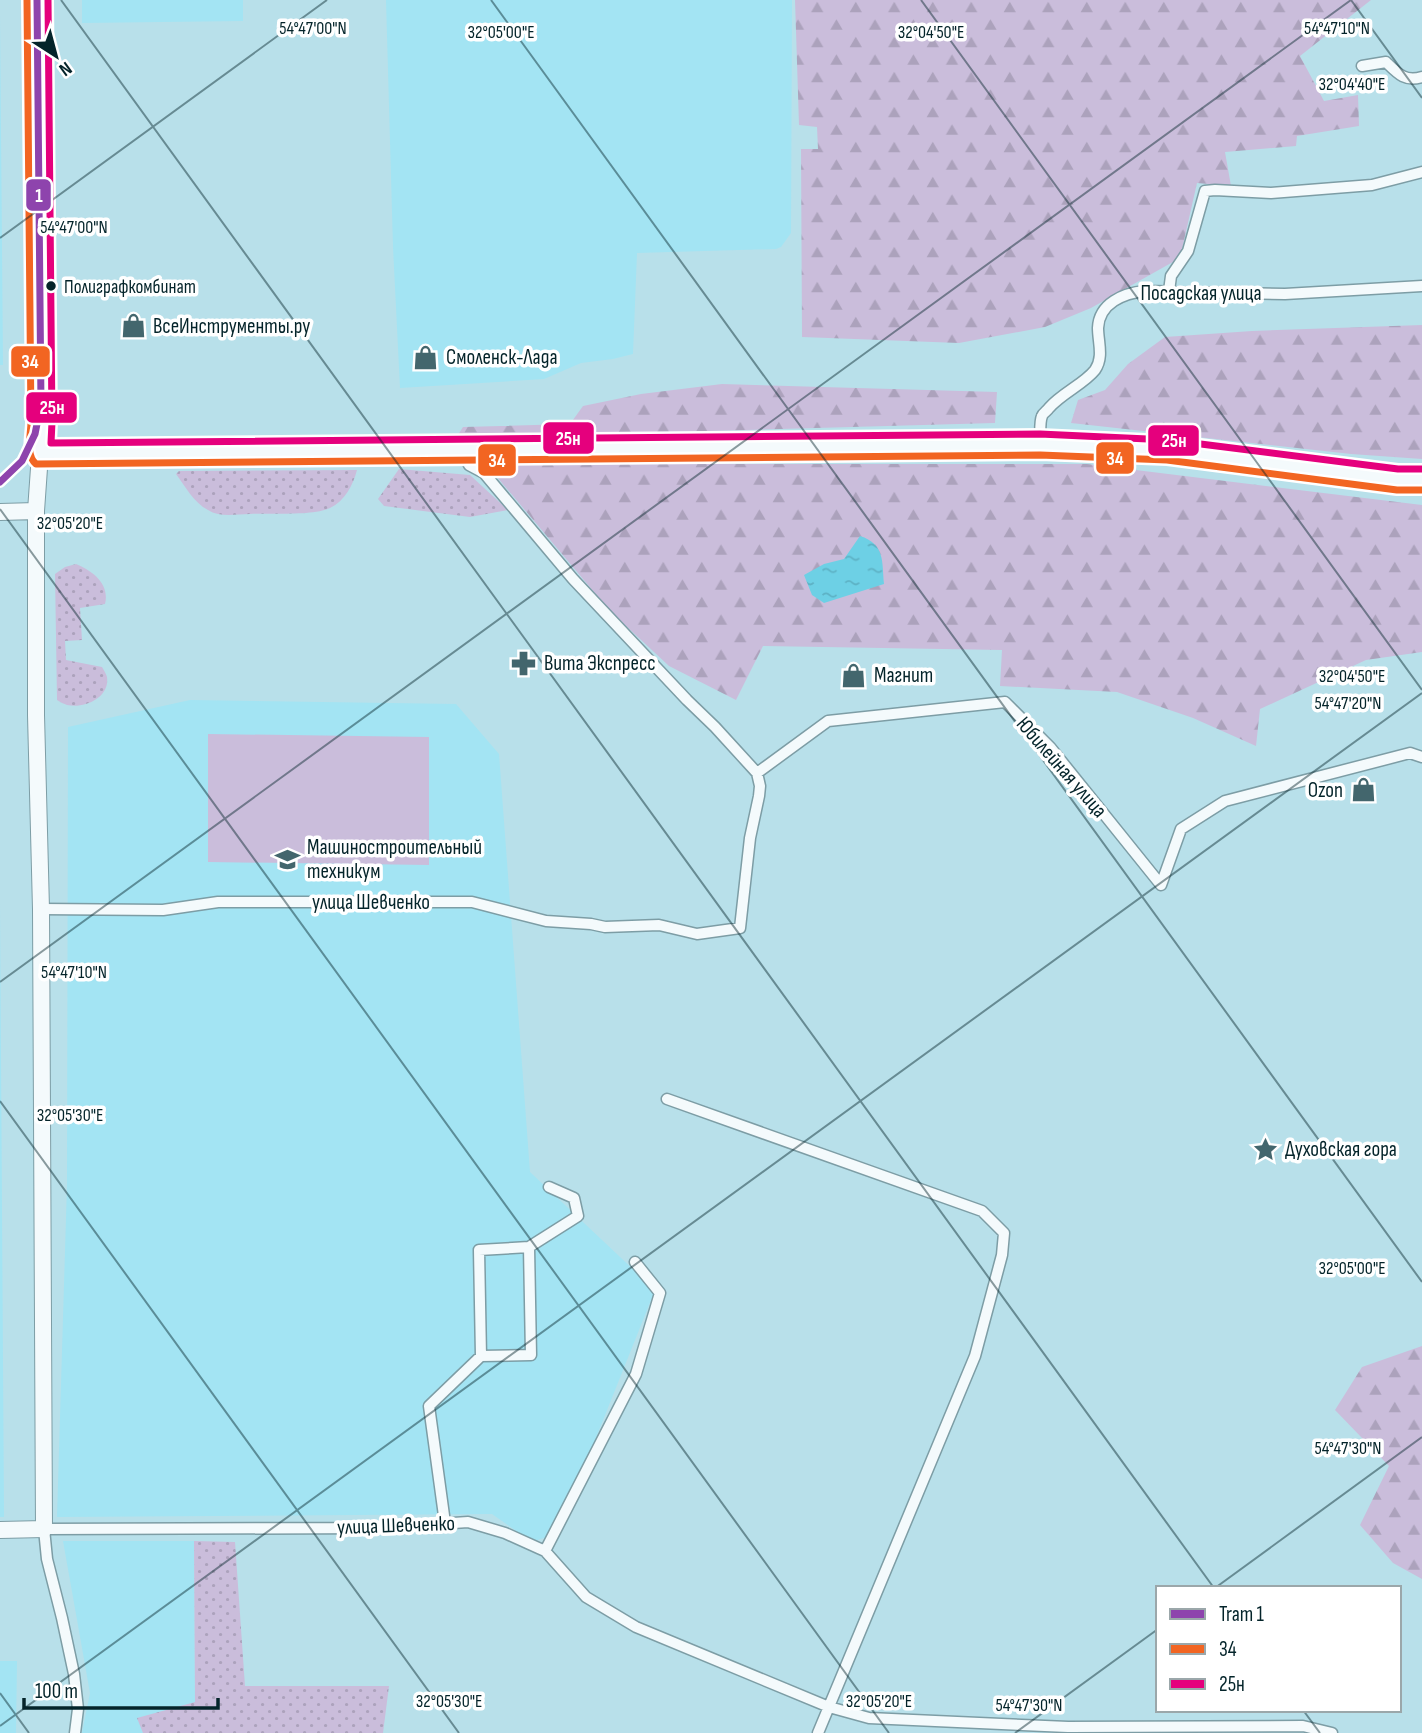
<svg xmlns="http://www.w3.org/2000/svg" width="1422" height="1733" font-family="'Sofia Sans Condensed',sans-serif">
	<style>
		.built { fill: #a3e4f3 }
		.grass { fill: url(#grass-dots) }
		.forest { fill: url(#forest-firs) }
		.garden { fill: #cabddb }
		.water { fill: url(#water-ripples) }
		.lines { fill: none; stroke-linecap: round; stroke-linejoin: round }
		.street-casing { stroke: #7d9da5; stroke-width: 13 }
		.secondary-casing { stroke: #7d9da5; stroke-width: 18 }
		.primary-casing { stroke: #7d9da5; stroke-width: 20 }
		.street { stroke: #f4fafc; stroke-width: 10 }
		.secondary { stroke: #f4fafc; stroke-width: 16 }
		.primary { stroke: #f4fafc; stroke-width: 18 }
		.bus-1-casing { stroke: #fff; stroke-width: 12 }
		.bus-2-casing { stroke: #fff; stroke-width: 12 }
		.bus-1 { stroke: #f26522; stroke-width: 7 }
		.bus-2 { stroke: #e5007d; stroke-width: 7 }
		.tram-1-casing { stroke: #fff; stroke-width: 12 }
		.tram-1 { stroke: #8e44ad; stroke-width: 7 }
		.ticks { fill: none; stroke: #04242a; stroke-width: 2; stroke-opacity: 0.45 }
		.bus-dot { fill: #04242a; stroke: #fff; stroke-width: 2.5 }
		.labels { text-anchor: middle; stroke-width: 7; stroke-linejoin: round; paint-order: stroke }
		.bus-label { font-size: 19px; fill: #04242a; stroke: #fff; text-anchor: start }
		.street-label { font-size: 21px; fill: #04242a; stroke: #fff }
		.poi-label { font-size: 21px; fill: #04242a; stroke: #fff; text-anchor: start }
		.ticks-label { font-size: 18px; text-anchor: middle; fill: #04242a; stroke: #fff; stroke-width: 7; stroke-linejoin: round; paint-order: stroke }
		.line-badge { stroke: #fff; stroke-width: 2.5 }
		.badge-label { font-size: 19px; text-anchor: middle; font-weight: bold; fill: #fff }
	</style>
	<defs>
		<pattern id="grass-dots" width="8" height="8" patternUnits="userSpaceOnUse" patternTransform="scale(1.75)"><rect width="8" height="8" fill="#cabddb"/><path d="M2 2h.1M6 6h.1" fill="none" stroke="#aca2bc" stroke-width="1.8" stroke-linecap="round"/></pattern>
		<pattern id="forest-firs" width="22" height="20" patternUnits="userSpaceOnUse" patternTransform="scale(1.75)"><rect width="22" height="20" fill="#cabddb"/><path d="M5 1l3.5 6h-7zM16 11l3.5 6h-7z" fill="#aca2bc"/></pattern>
		<pattern id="water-ripples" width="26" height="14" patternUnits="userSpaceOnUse" patternTransform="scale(1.75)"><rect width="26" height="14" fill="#6dd0e5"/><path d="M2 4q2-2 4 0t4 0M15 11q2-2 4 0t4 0" fill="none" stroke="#5db2c5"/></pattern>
	</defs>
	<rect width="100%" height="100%" fill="#b8e0ea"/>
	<!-- built -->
	<path class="built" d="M82 0H243V21L82 23Z
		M386 0H792L791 233 781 247 776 249 637 253 633 354 613 359 581 363 544 379 400 388 393 247Z
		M0 15 3 365H0Z
		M190 700 456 704 499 754 530 1172 655 1290 558 1533 532 1542 492 1514 57 1517 67 1185 68 727Z
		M0 903 4 1517H0Z
		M63 1541H194L195 1703 138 1718 143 1733H82L90 1693Z
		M0 1661H17L16 1733H0Z"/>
	<!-- grass -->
	<path class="grass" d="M399 469 470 475 508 510 470 517 384 506 378 499Z
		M357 470C353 485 345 501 330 508 313 516 270 513 250 514 240 514 228 516 218 514 214 513 211 512 208 510 194 503 185 486 176 474L179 471Z
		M76 564C93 571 110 584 105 604L80 608 82 640 65 641 66 660 102 667C104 670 106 674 107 677 110 698 84 709 67 705 64 704 60 702 57 700L55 574 65 567Z
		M194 1541 235 1542 245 1686H389L383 1733H143L137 1718 195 1702Z"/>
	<!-- forest -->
	<path class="forest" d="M795 0H1371L1300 56 1324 101 1358 95 1359 126 1297 136 1296 146 1225 152 1231 186 1197 183 1180 258 1091 308 1045 327 959 343 802 337 801 149H818L817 127 799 125Z
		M1422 325V459L1351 454 1071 423 1078 400 1105 390 1128 364 1165 337 1252 331Z
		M722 384 997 392 995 423 456 438 463 427 570 424 583 406 641 394Z
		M486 464H1087L1422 505V652L1366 660 1260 709 1256 746 1193 718 1117 692 1000 686 1002 650 763 646 736 700 669 666 610 611Z
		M1422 1346V1579L1393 1563 1360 1525 1389 1466 1335 1410 1362 1367Z"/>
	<!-- garden -->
	<path class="garden" d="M208 734 429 737V865L208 862Z"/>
	<!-- water -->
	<path class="water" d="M860 536C885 544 882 561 884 584L824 603 812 595 804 575 824 564 844 559Z"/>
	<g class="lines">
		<defs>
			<path id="street" d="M1362 66 1386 62C1398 74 1405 82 1422 77
				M1169 291 1171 276 1188 251 1205 191 1215 190 1271 193 1372 185 1422 172
				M1040 444C1041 436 1039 423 1042 416 1043 413 1047 411 1049 408 1062 393 1084 384 1095 370 1104 357 1098 342 1098 328 1099 303 1124 293 1145 291L1285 294 1422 286
				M757 773 828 721 1005 702 1050 747 1161 885 1181 829 1225 801 1410 753 1422 757
				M41 909 163 910 218 902H472L546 921 591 924 605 927 659 925 697 934 740 928 750 838 759 796 760 786 757 773 715 727 687 700 573 579 484 473 469 465 462 450
				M667 1099 982 1211 1004 1233 1002 1255 975 1356 818 1733
				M481 1356 479 1250 529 1247
				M445 1523 429 1406 481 1356 531 1355 529 1247 578 1216 574 1198 549 1187
				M545 1551 586 1597 636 1627 829 1707 869 1718 1068 1727 1303 1726 1332 1733
				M75 1733 78 1709 74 1674 62 1618 47 1559 44 1529 380 1528 468 1522 505 1533 545 1551 636 1374 660 1293 635 1262"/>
			<path id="secondary" d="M0 512 36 511
				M0 1530 44 1529 41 909 36 715V511L40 454 41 404"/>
			<path id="primary" d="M37 0 41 404
				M40 454 1040 444 1168 450 1398 480 1422 479"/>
		</defs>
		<!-- street casing -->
		<use href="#street" class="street-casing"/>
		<!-- secondary casing -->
		<use href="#secondary" class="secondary-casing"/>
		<!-- primary casing -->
		<use href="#primary" class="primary-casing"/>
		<!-- street -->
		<use href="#street" class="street"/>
		<!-- secondary -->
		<use href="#secondary" class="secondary"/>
		<!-- primary -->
		<use href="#primary" class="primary"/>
		<defs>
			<path id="bus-1" d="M27 0 31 422C31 435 25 455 36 464L1040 455 1167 460 1397 490H1422"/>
			<path id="bus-2" d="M48 0 52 422 51 443 1040 434 1169 440 1398 469H1422"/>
		</defs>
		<!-- bus-1 casing -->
		<use href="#bus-1" class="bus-1-casing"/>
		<!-- bus-2 casing -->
		<use href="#bus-2" class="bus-2-casing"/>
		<!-- bus-1 -->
		<use href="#bus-1" class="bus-1"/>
		<!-- bus-2 -->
		<use href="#bus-2" class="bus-2"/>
		<defs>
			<path id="tram-1" d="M0 482 22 461 35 434 41 404 37 0"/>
		</defs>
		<!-- tram-1 casing -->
		<use href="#tram-1" class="tram-1-casing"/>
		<!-- tram-1 -->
		<use href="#tram-1" class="tram-1"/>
	</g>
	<!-- ticks -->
	<path class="ticks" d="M61 0 1214 1588M491 0 1422 1282M921 0 1422 690M1351 0 1422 98M0 238 327 0M0 509 889 1733M0 982 1351 0M0 1101 459 1733M1215 1588 1422 1437M0 1693 29 1733M1303 1710 1320 1733M0 1726 1422 693M1015 1733 1158 1629"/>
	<!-- icons -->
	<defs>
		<symbol id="shop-bare" viewBox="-9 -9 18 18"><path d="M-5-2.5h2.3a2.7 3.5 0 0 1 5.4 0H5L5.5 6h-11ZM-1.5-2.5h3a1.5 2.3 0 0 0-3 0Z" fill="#43666d" stroke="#fff" stroke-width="2.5" paint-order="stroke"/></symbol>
		<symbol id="pharmacy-bare" viewBox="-9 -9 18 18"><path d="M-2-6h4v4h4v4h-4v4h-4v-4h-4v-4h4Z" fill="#43666d" stroke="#fff" stroke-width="2.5" paint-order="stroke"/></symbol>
		<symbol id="university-bare" viewBox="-9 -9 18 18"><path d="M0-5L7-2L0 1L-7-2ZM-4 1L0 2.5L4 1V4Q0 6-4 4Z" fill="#43666d" stroke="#fff" stroke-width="2.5" paint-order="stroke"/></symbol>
		<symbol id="sight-bare" viewBox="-9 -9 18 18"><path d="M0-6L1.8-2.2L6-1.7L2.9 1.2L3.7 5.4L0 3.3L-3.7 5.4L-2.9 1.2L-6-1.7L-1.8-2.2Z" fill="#43666d" stroke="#fff" stroke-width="2.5" paint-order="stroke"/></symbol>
	</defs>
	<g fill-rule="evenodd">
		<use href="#shop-bare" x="116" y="308" width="35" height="35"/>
		<use href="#shop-bare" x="408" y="340" width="35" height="35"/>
		<use href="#pharmacy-bare" x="506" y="646" width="35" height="35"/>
		<use href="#shop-bare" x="836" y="658" width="35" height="35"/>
		<use href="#shop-bare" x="1346" y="772" width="35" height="35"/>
		<use href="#university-bare" x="270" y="842" width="35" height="35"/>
		<use href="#sight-bare" x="1248" y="1132" width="35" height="35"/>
	</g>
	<!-- markers -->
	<circle class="bus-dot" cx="51" cy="286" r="6"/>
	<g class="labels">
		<!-- bus labels -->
		<g class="bus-label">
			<text x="64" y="293">Полиграфкомбинат</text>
		</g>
		<!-- street labels -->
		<g class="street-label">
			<text x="1201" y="300">Посадская улица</text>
			<text transform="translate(1062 767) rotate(49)" y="7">Юбилейная улица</text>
			<text x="371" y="909">улица Шевченко</text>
			<text transform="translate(396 1525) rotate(-2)" y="7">улица Шевченко</text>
		</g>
		<!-- poi labels -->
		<g class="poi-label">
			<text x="153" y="333">ВсеИнструменты.ру</text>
			<text x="446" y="364">Смоленск-Лада</text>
			<text x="544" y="670">Вита Экспресс</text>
			<text x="874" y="682">Магнит</text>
			<text x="1343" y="797" text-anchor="end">Ozon</text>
			<text x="307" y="854">Машиностроительный<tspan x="307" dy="24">техникум</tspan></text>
			<text x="1285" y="1156">Духовская гора</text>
		</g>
	</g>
	<g class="ticks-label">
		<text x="313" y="34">54°47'00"N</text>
		<text x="1337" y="34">54°47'10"N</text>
		<text x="501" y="38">32°05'00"E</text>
		<text x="931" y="38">32°04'50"E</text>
		<text x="1352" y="90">32°04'40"E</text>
		<text x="74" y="233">54°47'00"N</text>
		<text x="70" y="529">32°05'20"E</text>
		<text x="1352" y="682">32°04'50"E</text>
		<text x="1348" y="709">54°47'20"N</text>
		<text x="74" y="978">54°47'10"N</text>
		<text x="70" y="1121">32°05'30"E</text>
		<text x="1352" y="1274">32°05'00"E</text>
		<text x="1348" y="1454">54°47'30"N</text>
		<text x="449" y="1707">32°05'30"E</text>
		<text x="879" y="1707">32°05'20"E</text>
		<text x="1029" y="1711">54°47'30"N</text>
	</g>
	<g class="line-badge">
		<rect x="25" y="178" width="27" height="34" rx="7" fill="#8e44ad"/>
		<rect x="10" y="345" width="41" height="33" rx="7" fill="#f26522"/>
		<rect x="25" y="391" width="53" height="33" rx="7" fill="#e5007d"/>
		<rect x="542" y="421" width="53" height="34" rx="7" fill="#e5007d"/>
		<rect x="1147" y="424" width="53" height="33" rx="7" fill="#e5007d"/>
		<rect x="1095" y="441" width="40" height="34" rx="7" fill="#f26522"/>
		<rect x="477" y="443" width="40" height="34" rx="7" fill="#f26522"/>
	</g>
	<g class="badge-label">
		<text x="39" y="202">1</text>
		<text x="30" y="368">34</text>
		<text x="52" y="414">25н</text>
		<text x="568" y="445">25н</text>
		<text x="1174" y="447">25н</text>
		<text x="1115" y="465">34</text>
		<text x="497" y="467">34</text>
	</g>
	<!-- legend -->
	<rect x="1156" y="1586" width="245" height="126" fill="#ffffff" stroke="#9ba7aa" stroke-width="2"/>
	<rect x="1170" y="1609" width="35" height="10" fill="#8e44ad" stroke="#9ba7aa" stroke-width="2"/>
	<text x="1219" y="1621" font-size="21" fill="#04242a">Tram 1</text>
	<rect x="1170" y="1644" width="35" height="10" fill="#f26522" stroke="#9ba7aa" stroke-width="2"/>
	<text x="1219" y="1656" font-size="21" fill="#04242a">34</text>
	<rect x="1170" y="1679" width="35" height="10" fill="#e5007d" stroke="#9ba7aa" stroke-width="2"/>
	<text x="1219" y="1691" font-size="21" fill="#04242a">25н</text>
	<!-- north arrow -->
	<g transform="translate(56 56) rotate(144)" stroke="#ffffff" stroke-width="5" paint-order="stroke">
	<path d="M0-5L12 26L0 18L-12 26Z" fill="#04242a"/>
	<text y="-10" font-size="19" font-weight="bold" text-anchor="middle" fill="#04242a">N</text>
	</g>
	<!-- scale -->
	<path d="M24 1698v10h194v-10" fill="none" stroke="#04242a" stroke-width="3.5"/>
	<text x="35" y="1698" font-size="21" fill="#04242a" stroke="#ffffff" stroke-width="5" paint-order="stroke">100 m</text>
</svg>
